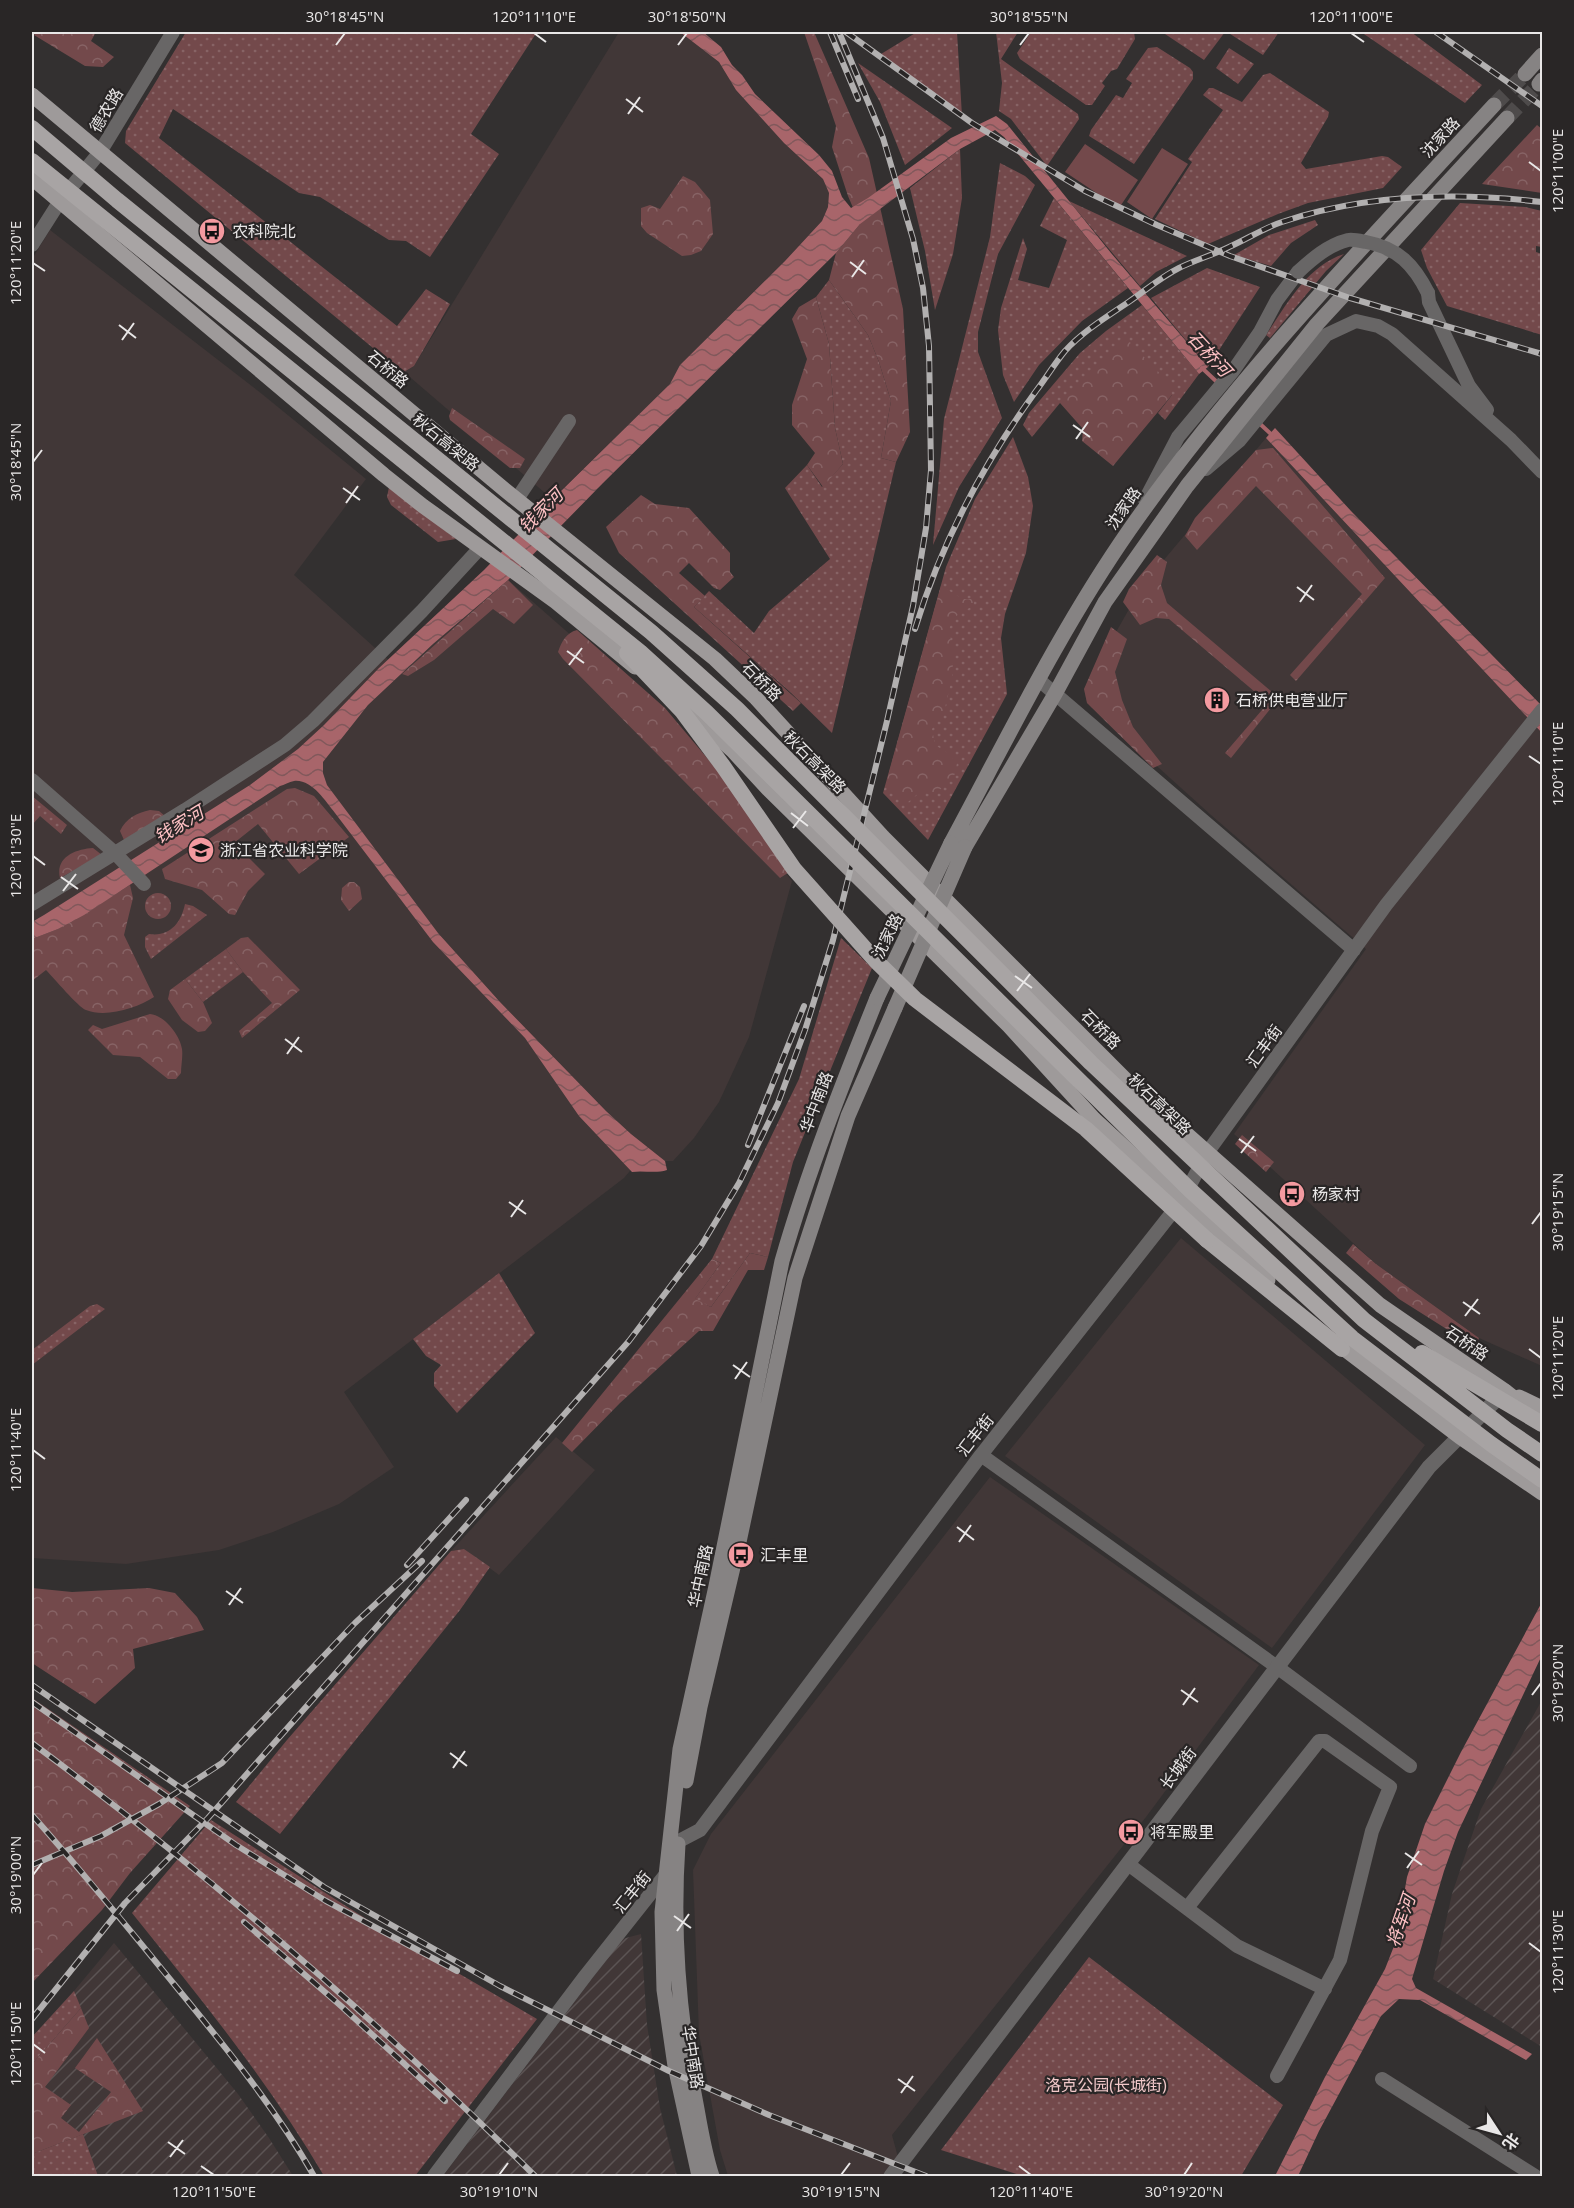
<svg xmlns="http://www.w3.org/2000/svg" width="1574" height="2208" font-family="'Open Sans','Noto Sans SC',sans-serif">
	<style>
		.built { fill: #413737 }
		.industrial { fill: url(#industrial-furrows) }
		.grass { fill: url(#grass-dots) }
		.forest { fill: url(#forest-crowns) }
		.garden { fill: #73494b }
		.water { fill: url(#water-waves) }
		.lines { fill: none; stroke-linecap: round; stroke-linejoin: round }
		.stream { stroke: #a8656a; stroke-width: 4 }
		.secondary-tunnel { stroke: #4e4b4b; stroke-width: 15; stroke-dasharray: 15 8; stroke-linecap: butt }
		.minor { stroke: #686666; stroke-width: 14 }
		.tertiary { stroke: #686666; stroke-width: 15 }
		.secondary { stroke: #868383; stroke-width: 15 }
		.primary { stroke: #9e9a9a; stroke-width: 15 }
		.trunk { stroke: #a8a4a4; stroke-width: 16 }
		.rail-casing { stroke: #b2b0b0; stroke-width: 6 }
		.rail { stroke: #292626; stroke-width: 4; stroke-dasharray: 11; stroke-linecap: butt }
		.minor-bridge { stroke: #686666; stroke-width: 14 }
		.secondary-bridge { stroke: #868383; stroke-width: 15 }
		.trunk-bridge { stroke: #a8a4a4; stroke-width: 16 }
		.ticks { fill: none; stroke: #e9e7e7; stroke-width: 2 }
		.labels { text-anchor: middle; stroke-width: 4.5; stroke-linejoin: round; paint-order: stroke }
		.street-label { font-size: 16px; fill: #e9e7e7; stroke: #292626 }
		.poi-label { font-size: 16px; fill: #e9e7e7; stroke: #292626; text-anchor: start }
		.park-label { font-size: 16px; fill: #f2c9ca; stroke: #292626 }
		.water-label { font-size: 18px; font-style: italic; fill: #ffc2c5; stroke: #292626 }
		.neatline { fill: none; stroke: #e9e7e7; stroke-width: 2 }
		.ticks-label { font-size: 15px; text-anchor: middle; fill: #e9e7e7 }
	</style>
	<defs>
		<pattern id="industrial-furrows" width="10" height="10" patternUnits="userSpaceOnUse" patternTransform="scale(1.5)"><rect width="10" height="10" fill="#413737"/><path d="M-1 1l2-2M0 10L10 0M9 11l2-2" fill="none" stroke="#5c5454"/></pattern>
		<pattern id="grass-dots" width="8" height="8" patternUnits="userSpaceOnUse" patternTransform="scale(1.5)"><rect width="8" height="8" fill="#73494b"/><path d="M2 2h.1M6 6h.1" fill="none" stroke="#876365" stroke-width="1.8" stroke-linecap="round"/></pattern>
		<pattern id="forest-crowns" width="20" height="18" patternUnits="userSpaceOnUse" patternTransform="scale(1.5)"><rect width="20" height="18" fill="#73494b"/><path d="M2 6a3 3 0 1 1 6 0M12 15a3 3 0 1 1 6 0" fill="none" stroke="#876365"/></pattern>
		<pattern id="water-waves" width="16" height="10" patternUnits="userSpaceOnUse" patternTransform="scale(1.5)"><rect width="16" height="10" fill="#a8656a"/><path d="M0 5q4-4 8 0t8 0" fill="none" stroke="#81585b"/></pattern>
	</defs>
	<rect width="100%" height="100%" fill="#333030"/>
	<!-- built -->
	<path class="built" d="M619 32H680L719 62 736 90 784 143 823 179 829 193 828 207 822 221 785 261 680 365 671 384 552 499 404 372 414 366Z
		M50 230 262 394 366 479 294 575 394 665 303 761 437 939 640 1159 624 1178 344 1392 394 1467 339 1504 273 1532 219 1550 126 1564 32 1558V259Z
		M1266 438 1542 733V1366L1479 1338 1376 1264 1234 1134 1366 949 1211 815 1087 703 1084 689 1142 586Z
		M508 580 662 715 792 881 749 1037 719 1102 694 1138 673 1161H665L631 1134 606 1111 500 1002 438 933 327 785 323 773V762L368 705 433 644Z
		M1181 1238 1425 1445 1272 1648 1005 1456Z
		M556 1437 595 1470 499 1575 464 1549 451 1551Z
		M990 1477 1259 1665 1146 1817 892 2135 903 2176H728L720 2150 699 2034 693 1870 711 1834Z"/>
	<!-- industrial -->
	<path class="industrial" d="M1542 1700V2047L1433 1979 1452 1894 1481 1809Z
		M641 1934 647 2025 660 2108 677 2176H443L622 1939Z
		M114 1943 238 2094 269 2138 293 2176H32V2037L74 1991Z"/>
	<!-- grass -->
	<path class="grass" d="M186 32H537L471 134 499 154 430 257 406 241 389 240 320 197 299 193 173 109 159 138 397 326 426 289 450 304 414 366 404 372 396 367 125 143 126 131Z
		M917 32H957L962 116 881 54Z
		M996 32H1018L1001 59 1078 114 1079 119 1047 166 1011 119 999 111 1002 83Z
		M1031 32H1134L1135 39 1117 69 1111 71 1102 83 1105 86 1092 105H1086L1020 59 1017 53Z
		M1162 32H1225L1204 60Z
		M1227 32H1279L1263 55Z
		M1361 32H1411L1482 85 1465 103Z
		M1157 47 1190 68 1193 72V79L1134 164 1089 136 1091 130 1116 95 1123 98 1132 83 1126 79 1148 48Z
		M1229 48 1254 64 1238 84 1216 68Z
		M858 63 952 128 905 165 880 102Z
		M1270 73 1329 112 1328 117 1301 163 1306 169 1382 156 1388 157 1402 167 1383 188 1308 203 1278 214 1208 244 1155 219 1192 162 1188 159 1223 110 1203 95 1209 88H1213L1242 102 1263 75Z
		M960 149 962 198 953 254 935 310 925 251 910 188Z
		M1000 163 1025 176 1035 185 998 254 978 332V352L1002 418 959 487 933 545 944 419 990 237Z
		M1054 198 1128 288 1082 321 1039 365 1014 402 1003 375 998 330 1001 308 1023 238 1027 249 1018 280 1049 288 1067 240 1040 226Z
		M1069 201 1187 256 1156 272 1140 286Z
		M1460 203 1525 207 1542 211V247L1536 246V252L1542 254V335L1447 306 1427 268 1421 250Z
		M1315 220 1318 225 1291 243 1271 266 1234 255 1269 235Z
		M1344 254 1326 271 1270 338 1266 335C1287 304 1307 266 1344 254Z
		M1207 268 1260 287 1208 367 1151 298Z
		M829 280 868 335 879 362 891 401 881 458 896 462 832 733 790 692 694 607 709 591 754 633 769 611 830 559 785 488 807 465 822 487 843 464 835 428 829 344 816 297Z
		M1142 305 1199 374 1165 420 1158 413 1172 395 1060 403 1032 437 1023 425 1029 413 1080 353 1106 331Z
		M1013 437 1028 477 1033 506 1026 553 1005 614 1001 638 1007 694 928 840 883 793 946 567 975 499Z
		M389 487 456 539 438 542 391 505 387 497Z
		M32 796 67 825 61 834 40 816 32 825Z
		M145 906a13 13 0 1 1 26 0a13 13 0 1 1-26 0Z
		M185 904 193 906 207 915 151 959 145 947V937L149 934C170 937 181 923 185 904Z
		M841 938 872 968 793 1162 768 1257 750 1253 711 1307 694 1300 721 1263 712 1259 799 1079Z
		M226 949 243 972 203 1002 185 979Z
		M499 1273 535 1333 457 1413 434 1386V1373L441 1365 426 1356 413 1339Z
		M97 1304 105 1309 32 1365V1350L90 1306Z
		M464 1549 490 1567 460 1610 280 1834 236 1802 287 1740 451 1551Z
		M211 1820 379 1927 537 2019 415 2176H324C269 2082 200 1998 132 1913Z
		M1089 1957 1283 2105 1241 2176H1023L941 2150Z
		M74 1991 81 2008 32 2064V2037Z
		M83 2134 98 2176H32V2154Z"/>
	<!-- forest -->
	<path class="forest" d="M36 32H96L91 41 114 57 103 67 85 66 34 35Z
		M804 32H814L869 158 903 309 910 432 896 462 881 458 891 401 879 362 868 335 829 280 836 253 860 224 848 196 832 147 836 126Z
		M1537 125 1542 129V193L1482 184Z
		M683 176 695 182 710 200 713 234 701 251 691 255 682 256 647 233 641 226V208L650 205 660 209Z
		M816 297 829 344 835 428 843 464 823 487 807 465 815 453 792 425V405L807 359 792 319 799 307Z
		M1124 336 1169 383 1172 395 1113 466 1082 441 1083 429 1060 403Z
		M452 408 525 459 520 468H510L450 420 449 416Z
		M1273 448 1385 578 1296 681 1290 675 1362 594 1256 486 1197 550 1185 536 1195 518 1256 450Z
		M641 495 655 504 689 508 730 553V572L734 577 720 590 714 588 689 563 679 573 705 596 694 607 801 703 793 711 619 553 606 527Z
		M1157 555 1167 562 1161 585 1167 603 1279 698 1231 758 1225 753 1268 703 1169 619 1156 618 1140 625 1123 602 1129 589Z
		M508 580 533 605 514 624 493 609 434 660 408 676 402 674Z
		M941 586 963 599H973L974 605 953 618 948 633 954 646 952 678 945 708 932 729 935 745 948 753 957 763 955 774 934 796 921 791 907 803C895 799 891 791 887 780Z
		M1111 627 1127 639 1115 672 1122 700 1133 727 1162 764 1153 768 1087 703 1084 689Z
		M577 630 665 708 755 815 794 869 780 878 563 659 558 652C562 641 566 633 577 630Z
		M295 788 314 796 349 837 299 874 258 824 234 843 265 874 248 891 235 915 229 914 202 890 165 879 162 869 287 789Z
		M150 810 159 811 165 816 124 840 120 831C126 818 137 813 150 810Z
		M93 848 102 855 60 878C55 857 76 849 93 848Z
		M349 882H354L360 887 362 899 349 911 341 900 342 888Z
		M130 885 133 898 124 935 154 997C137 1008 106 1018 86 1010 78 1007 54 978 46 970L32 981V939L58 929Z
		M248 937 300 990 242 1038 239 1031 272 1003 243 972 226 949 241 938Z
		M185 979 203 1002 212 1023 205 1031 198 1032 182 1020 168 999 170 990Z
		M150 1014C164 1015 180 1035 182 1049 183 1056 181 1066 181 1073L176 1079H168L140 1057 113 1055 88 1030 93 1025 102 1029Z
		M1242 1135 1274 1162 1266 1172 1235 1144Z
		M1353 1244 1376 1264 1479 1338 1475 1347 1399 1299 1346 1253Z
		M750 1253 768 1257 764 1270H748L713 1331H699L620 1403 572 1452 562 1443 712 1259 721 1263 695 1299 711 1307Z
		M32 1588 72 1592 149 1588 175 1593 197 1617 204 1630 133 1649 135 1668 95 1704 32 1663Z
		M32 1698 190 1806 130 1873 102 1910 32 1983Z
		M81 2008 89 2028 45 2087 71 2105 61 2118 79 2132 111 2092 75 2068 97 2038 143 2111 32 2154V2064Z"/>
	<!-- garden -->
	<path class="garden" d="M1085 144 1138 180 1119 208 1065 172Z
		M1162 148 1188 164 1152 219 1127 202Z"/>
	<!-- water -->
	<path class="water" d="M680 32H703L721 47 732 65 742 75 755 94 819 155 832 171 842 197 851 208 868 198 951 138 996 116 1007 124 1111 253 1208 367 1199 374 1004 137 995 130 960 149 860 224 836 253 603 483 508 580 433 644 368 705 323 762V773L327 785 438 933 500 1002 606 1111 631 1134 665 1161 667 1170C655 1174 644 1170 632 1172L579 1116 525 1038 433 942 335 813C325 801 312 779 294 781 289 782 284 785 280 786L84 915 58 929 32 939V922L44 915 250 785 298 749 324 725 379 668 484 570 559 493 670 384 680 365 785 261 822 221 828 207 829 193 823 179 784 143 736 90 719 62Z
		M1275 428 1351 511 1542 706V733L1266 438Z
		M1542 1602V1655L1458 1832 1444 1871 1412 1979 1416 1988 1532 2054 1526 2060 1420 2000 1399 1999 1381 2016 1319 2131 1298 2176H1275L1325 2077 1385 1969 1396 1941 1407 1877 1425 1824 1461 1752Z"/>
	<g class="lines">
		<!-- stream -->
		<path class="stream" d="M1202 368 1218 383
			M1258 422 1272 435"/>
		<!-- secondary-tunnel -->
		<path class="secondary-tunnel" d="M1494 105 1525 74
			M1507 118 1539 84"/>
		<!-- minor -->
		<path class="minor" d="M32 245 60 201 100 152 173 32
			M1428 293 1429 302 1469 386 1487 410
			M1206 469 1239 441 1326 335 1356 321 1378 326 1392 334 1511 440 1542 472
			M517 499 569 421
			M1145 500 1178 437 1233 371 1260 332 1277 300 1298 272
			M1039 680 1354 950
			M32 780 115 853 144 884
			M32 904 185 810 285 745 313 721 422 611 480 548
			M981 1455 1277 1667 1410 1766
			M674 1853 679 1841 700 1830 981 1455 1182 1200 1207 1153 1386 905 1542 710
			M1128 1864 1237 1946 1325 1989
			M1187 1908 1319 1741H1325L1390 1787 1372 1831 1340 1960 1277 2076
			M1382 2079 1535 2176
			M434 2176 586 1975 666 1874"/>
		<!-- tertiary -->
		<path class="tertiary" d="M891 2176 1429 1467 1505 1391"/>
		<!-- secondary -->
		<path class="secondary" d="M1525 74 1542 55
			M1539 84 1542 80
			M951 843C1008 737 1061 628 1130 529 1237 376 1368 242 1494 105
			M965 847 1055 694 1105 602 1187 486 1317 324 1507 118
			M686 1781 700 1707 739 1542 795 1278 848 1116 895 1008
			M678 1844C672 1932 679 2022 697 2109 701 2132 705 2155 712 2176
			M699 2176 675 2066 664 1990 662 1912 680 1749 716 1586 782 1261C808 1171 842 1085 877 998"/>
		<!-- primary -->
		<path class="primary" d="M32 95 505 490 715 659 755 697 883 837 1129 1083 1380 1305 1505 1391 1528 1409
			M32 178 384 475 423 506 556 602 635 667
			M686 709 733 751 768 789 1009 1026 1094 1119 1268 1280
			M1334 1341 1460 1437 1542 1493
			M1519 1397 1542 1408"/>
		<!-- trunk -->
		<path class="trunk" d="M1207 1240 1342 1349"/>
		<defs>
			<path id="rail" d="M830 32 858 99
				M846 32 972 123 1085 191 1157 225 1230 256 1350 298 1542 354
				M1436 32 1542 106
				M915 629C941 543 983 464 1036 391 1046 378 1055 363 1065 351 1083 331 1108 316 1130 301 1146 290 1161 277 1179 268 1195 260 1213 255 1229 247 1247 239 1264 228 1282 222 1366 194 1455 192 1542 202
				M748 1145 804 1006
				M407 1565 466 1500
				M32 1685 324 1887 500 1986 669 2071 769 2115 926 2176
				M32 1702 236 1845 326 1901 457 1971
				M32 1743C210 1875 377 2020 535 2176
				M32 1815C82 1871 130 1930 178 1989 227 2049 276 2109 314 2176
				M32 1865 101 1836 159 1804 222 1763 355 1623 422 1561
				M244 1922 341 2006 445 2101
				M32 2019 125 1903 208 1818 629 1341 701 1246 739 1183 778 1103 805 1030 833 940 887 721 913 606 926 528 931 470 929 346 923 288 913 239 883 138 839 32"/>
		</defs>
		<!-- rail casing -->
		<use href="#rail" class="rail-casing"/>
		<!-- rail -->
		<use href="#rail" class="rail"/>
		<!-- minor-bridge -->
		<path class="minor-bridge" d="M1298 272C1312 259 1328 245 1348 240 1353 239 1361 241 1366 242 1398 248 1414 265 1428 293"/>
		<!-- secondary-bridge -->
		<path class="secondary-bridge" d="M877 998 951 843
			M895 1008 965 847"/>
		<!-- trunk-bridge -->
		<path class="trunk-bridge" d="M32 128 117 200 651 632 737 709 1091 1063 1364 1320 1507 1430 1542 1454
			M32 161 640 652 707 713 1190 1190 1352 1338 1491 1444 1542 1480
			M627 653 682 711 723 766 794 869 876 961 915 999 1086 1129 1207 1240
			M1422 1353 1542 1424"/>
	</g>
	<!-- ticks -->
	<path class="ticks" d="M534 33 546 42M1351 33 1364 42M336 45 345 33M678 45 687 33M1020 45 1029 33M626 99 643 112M628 114 640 97M1529 162 1541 171M850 262 866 274M33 263 45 271M852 277 864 260M119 325 136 338M122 340 134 323M1073 425 1090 437M1076 439 1088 422M33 462 42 450M343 488 360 500M346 503 358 486M1297 587 1314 600M1300 602 1312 585M567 651 584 663M569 665 582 648M1529 756 1541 764M791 813 808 826M793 828 806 811M33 856 45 865M61 877 78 889M63 891 76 874M1015 976 1032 988M1017 991 1030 974M285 1039 302 1052M287 1054 299 1037M1239 1139 1256 1151M1241 1153 1254 1136M509 1202 526 1214M511 1217 523 1200M1532 1224 1541 1212M1463 1302 1480 1314M1465 1316 1478 1299M1529 1349 1541 1358M733 1365 750 1377M735 1379 747 1362M33 1450 45 1459M957 1527 974 1540M959 1542 971 1525M226 1591 243 1603M229 1605 241 1588M1181 1690 1198 1702M1532 1695 1541 1683M1183 1705 1195 1688M450 1753 467 1766M453 1768 465 1751M1405 1853 1422 1865M1407 1868 1419 1851M33 1875 42 1863M674 1916 691 1928M677 1931 689 1914M1529 1943 1541 1952M33 2044 45 2053M898 2079 915 2091M901 2093 913 2076M168 2142 185 2154M170 2157 183 2140M201 2166 214 2175M1019 2166 1031 2175M499 2175 508 2163M841 2175 850 2163M1184 2175 1192 2163"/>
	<!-- icons -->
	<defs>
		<symbol id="bus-disc" viewBox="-11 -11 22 22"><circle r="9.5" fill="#f49aa0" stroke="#292626"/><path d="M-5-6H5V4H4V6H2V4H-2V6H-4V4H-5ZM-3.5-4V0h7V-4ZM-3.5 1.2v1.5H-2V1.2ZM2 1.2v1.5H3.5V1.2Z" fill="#111"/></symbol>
		<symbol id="building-disc" viewBox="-11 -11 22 22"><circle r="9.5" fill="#f49aa0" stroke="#292626"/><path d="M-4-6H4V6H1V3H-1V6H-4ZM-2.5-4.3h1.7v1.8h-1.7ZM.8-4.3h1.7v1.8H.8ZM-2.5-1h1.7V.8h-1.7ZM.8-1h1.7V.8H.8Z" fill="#111"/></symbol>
		<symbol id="university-disc" viewBox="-11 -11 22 22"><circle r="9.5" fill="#f49aa0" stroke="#292626"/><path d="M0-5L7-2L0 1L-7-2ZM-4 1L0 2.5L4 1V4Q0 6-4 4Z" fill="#111"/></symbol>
	</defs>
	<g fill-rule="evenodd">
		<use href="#bus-disc" x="197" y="216" width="30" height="30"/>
		<use href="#building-disc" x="1202" y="685" width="30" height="30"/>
		<use href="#university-disc" x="186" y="835" width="30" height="30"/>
		<use href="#bus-disc" x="1277" y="1179" width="30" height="30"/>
		<use href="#bus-disc" x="726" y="1540" width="30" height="30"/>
		<use href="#bus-disc" x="1116" y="1817" width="30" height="30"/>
	</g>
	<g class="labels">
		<!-- street labels -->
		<g class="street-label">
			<text transform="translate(106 110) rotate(-59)" y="6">德农路</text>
			<text transform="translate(1440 137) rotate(-47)" y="6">沈家路</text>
			<text transform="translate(388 369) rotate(40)" y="6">石桥路</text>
			<text transform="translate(446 442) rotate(39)" y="6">秋石高架路</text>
			<text transform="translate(1123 508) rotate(-55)" y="6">沈家路</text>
			<text transform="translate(762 681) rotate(45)" y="6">石桥路</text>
			<text transform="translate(815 762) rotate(45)" y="6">秋石高架路</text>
			<text transform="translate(887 936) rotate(-64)" y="6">沈家路</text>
			<text transform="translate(1101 1029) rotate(45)" y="6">石桥路</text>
			<text transform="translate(1264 1046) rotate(-54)" y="6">汇丰街</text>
			<text transform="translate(816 1102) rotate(-69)" y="6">华中南路</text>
			<text transform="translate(1160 1104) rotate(44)" y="6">秋石高架路</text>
			<text transform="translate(1467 1343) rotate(34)" y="6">石桥路</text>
			<text transform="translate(975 1435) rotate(-52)" y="6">汇丰街</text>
			<text transform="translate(700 1576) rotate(-78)" y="6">华中南路</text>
			<text transform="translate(1178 1768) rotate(-53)" y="6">长城街</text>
			<text transform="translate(632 1892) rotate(-51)" y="6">汇丰街</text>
			<text transform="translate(693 2057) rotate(81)" y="6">华中南路</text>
		</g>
		<!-- poi labels -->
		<g class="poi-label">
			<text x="232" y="237">农科院北</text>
			<text x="1236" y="706">石桥供电营业厅</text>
			<text x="220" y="856">浙江省农业科学院</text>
			<text x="1312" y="1200">杨家村</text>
			<text x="760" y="1561">汇丰里</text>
			<text x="1150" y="1838">将军殿里</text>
		</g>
		<!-- park labels -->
		<g class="park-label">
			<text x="1106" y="2091">洛克公园(长城街)</text>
		</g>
		<!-- water labels -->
		<g class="water-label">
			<text transform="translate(1209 354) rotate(47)" y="6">石桥河</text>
			<text transform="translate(541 511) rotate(-45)" y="6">钱家河</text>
			<text transform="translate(179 825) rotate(-31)" y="6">钱家河</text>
			<text transform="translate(1401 1921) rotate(-71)" y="6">将军河</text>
		</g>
	</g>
	<!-- border -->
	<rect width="1574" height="2208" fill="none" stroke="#292626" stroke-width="66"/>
	<!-- north arrow -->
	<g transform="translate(1499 2133) rotate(126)" stroke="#292626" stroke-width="4.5" paint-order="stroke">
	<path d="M0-4.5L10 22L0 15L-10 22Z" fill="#e9e7e7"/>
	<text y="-9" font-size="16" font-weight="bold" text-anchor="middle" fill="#e9e7e7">北</text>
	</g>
	<rect x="33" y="33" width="1508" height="2142" class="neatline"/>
	<g class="ticks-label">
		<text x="345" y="22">30°18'45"N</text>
		<text x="534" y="22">120°11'10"E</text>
		<text x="687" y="22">30°18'50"N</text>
		<text x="1029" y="22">30°18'55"N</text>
		<text x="1351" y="22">120°11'00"E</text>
		<text transform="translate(1558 171) rotate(-90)" y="5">120°11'00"E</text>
		<text transform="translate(16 263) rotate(-90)" y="5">120°11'20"E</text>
		<text transform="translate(16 462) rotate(-90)" y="5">30°18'45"N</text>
		<text transform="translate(1558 764) rotate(-90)" y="5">120°11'10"E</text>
		<text transform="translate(16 856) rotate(-90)" y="5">120°11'30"E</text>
		<text transform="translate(1558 1212) rotate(-90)" y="5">30°19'15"N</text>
		<text transform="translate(1558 1358) rotate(-90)" y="5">120°11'20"E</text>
		<text transform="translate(16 1450) rotate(-90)" y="5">120°11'40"E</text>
		<text transform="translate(1558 1683) rotate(-90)" y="5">30°19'20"N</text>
		<text transform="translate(16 1875) rotate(-90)" y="5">30°19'00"N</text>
		<text transform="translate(1558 1952) rotate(-90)" y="5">120°11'30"E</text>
		<text transform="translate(16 2044) rotate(-90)" y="5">120°11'50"E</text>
		<text x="214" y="2197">120°11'50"E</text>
		<text x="499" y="2197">30°19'10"N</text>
		<text x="841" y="2197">30°19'15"N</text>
		<text x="1031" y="2197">120°11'40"E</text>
		<text x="1184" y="2197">30°19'20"N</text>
	</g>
</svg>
